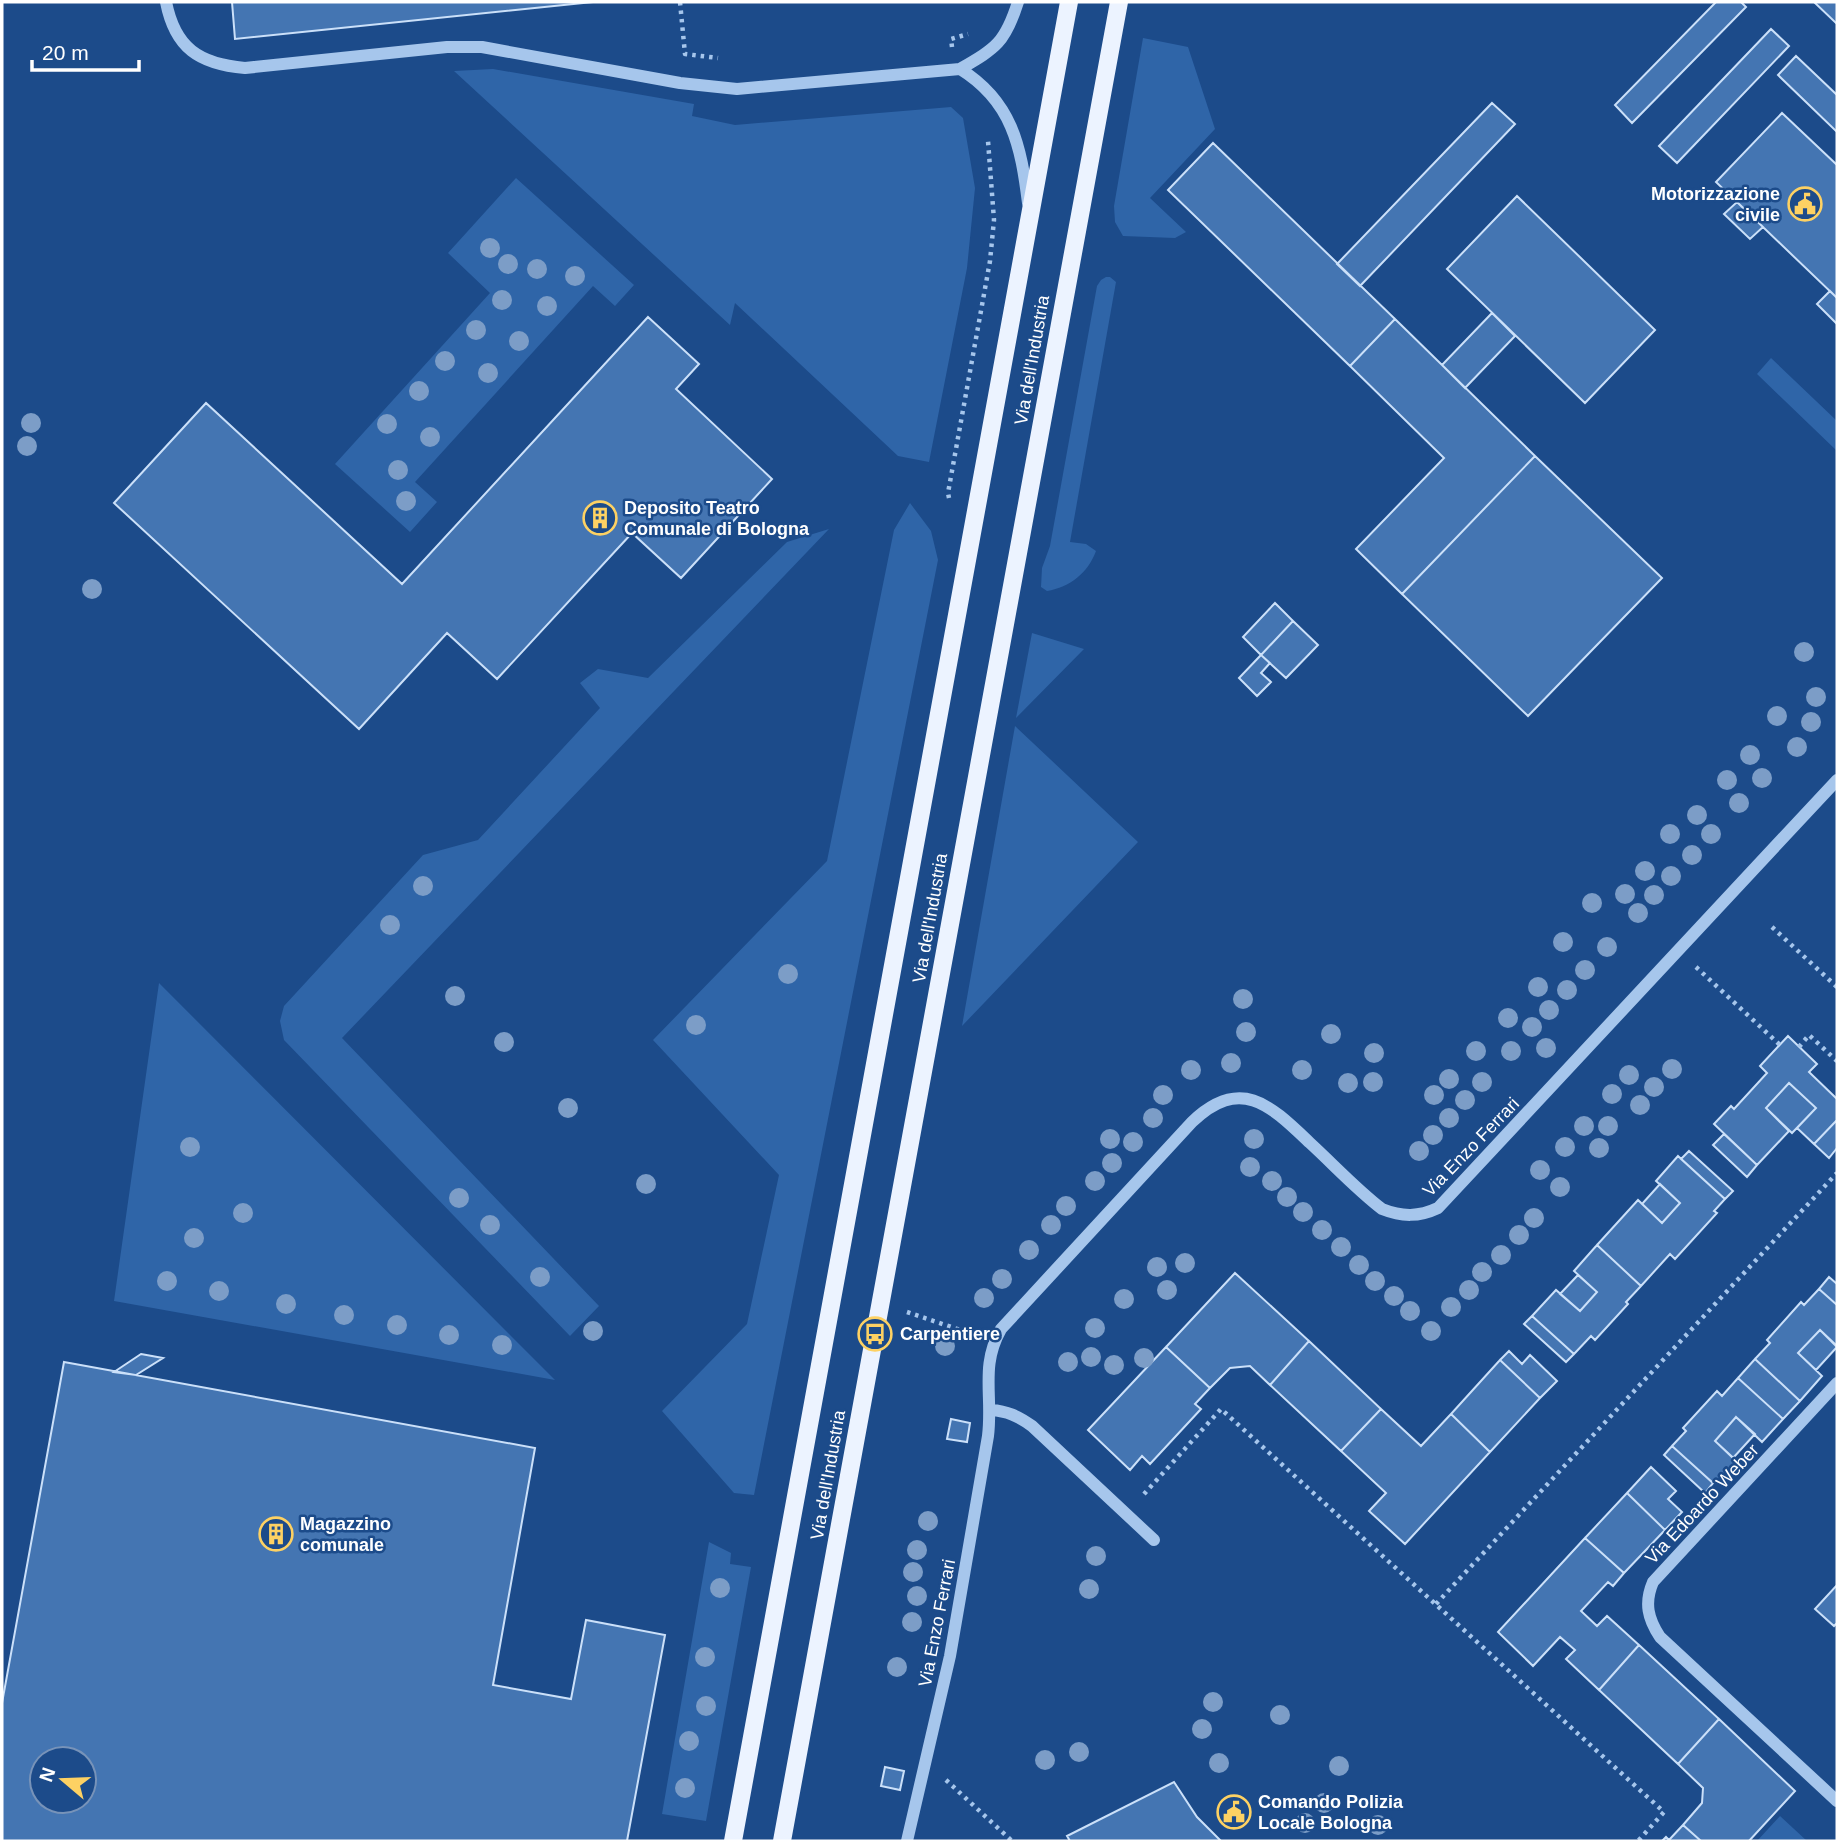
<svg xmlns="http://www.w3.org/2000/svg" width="1839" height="1843" font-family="Helvetica,sans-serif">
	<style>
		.green { fill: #2f65a8 }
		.building { fill: #4475b2; stroke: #cbe0f9; stroke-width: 2; fill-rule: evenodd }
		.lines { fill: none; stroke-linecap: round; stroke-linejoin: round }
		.path { stroke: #a6c6ec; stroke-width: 4.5; stroke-dasharray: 3.5 5; stroke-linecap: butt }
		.minor { stroke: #a6c6ec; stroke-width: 12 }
		.major { stroke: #ecf3ff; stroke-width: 18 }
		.tree { fill: #7c9dc7 }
		.labels { text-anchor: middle; stroke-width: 5; stroke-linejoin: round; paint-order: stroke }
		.poi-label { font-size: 18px; font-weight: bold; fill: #fff; stroke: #1c4b8a; text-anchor: start }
		.street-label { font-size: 18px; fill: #fff; stroke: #1c4b8a }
	</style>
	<rect width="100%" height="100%" fill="#1c4b8a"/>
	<!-- green -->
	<path class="green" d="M1143 38 1188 47 1215 129 1150 198 1186 232 1175 238 1123 236 1115 222 1114 206Z
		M493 69 694 104 692 116 735 125 951 107 963 118 975 188 967 268 929 462 898 456 735 303 730 325 454 71Z
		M516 178 634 285 615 306 593 286 415 482 437 502 410 532 335 464 490 293 448 253Z
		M1106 277H1110L1116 282 1070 542 1086 544 1096 551C1088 573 1070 587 1047 591L1041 587 1042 568 1050 546 1097 286 1101 280Z
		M1771 358 1837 421V451L1757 374Z
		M910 503 931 531 938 560 754 1495 734 1493 662 1411 747 1324 779 1175 653 1040 827 861 894 530Z
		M829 529 342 1038 599 1306 570 1336 284 1040 280 1021 284 1006 423 855 478 840 600 708 580 683 598 669 648 678 787 542Z
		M1032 633 1084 649 1016 718Z
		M1015 726 1138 842 962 1026Z
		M159 983 555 1380 114 1301Z
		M709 1542 731 1553 730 1564 751 1567 706 1821 662 1814Z
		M1780 1816 1807 1841H1757Z"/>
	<!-- building -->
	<path class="building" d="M232 2H593L235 39Z
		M1716 2H1741L1746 7 1632 123 1615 105Z
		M1814 2H1837V24Z
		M1771 29 1789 46 1677 163 1659 146Z
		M1796 56 1837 95V132L1778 75Z
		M1492 103 1515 124 1360 286 1337 264Z
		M1782 113 1837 165V298L1716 182Z
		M1213 143 1395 319 1350 366 1168 190Z
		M1517 196 1655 330 1585 403 1447 269Z
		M1737 202 1763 227 1750 239 1724 214Z
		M1830 291 1837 298V324L1817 304Z
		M1492 313 1515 336 1465 388 1442 365Z
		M648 317 699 364 676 389 772 479 681 578 632 533 497 679 447 633 359 729 114 503 206 403 402 584Z
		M1395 319 1535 456 1402 594 1356 549 1444 458 1350 366Z
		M1535 456 1662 578 1528 716 1402 594Z
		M1275 603 1293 621 1261 655 1243 637Z
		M1293 621 1318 645 1286 678 1261 655Z
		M1261 655 1270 663 1261 673 1271 682 1257 696 1239 678Z
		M1788 1036 1817 1064 1809 1072 1837 1099V1120L1814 1144 1797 1128 1816 1108 1789 1083 1766 1108 1789 1131 1757 1165 1714 1124 1731 1106 1734 1109 1767 1073 1760 1066Z
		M1789 1083 1816 1108 1792 1133 1766 1108Z
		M1837 1120V1148L1829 1158 1814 1144Z
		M1724 1134 1757 1165 1747 1177 1713 1145Z
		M1689 1151 1733 1191 1725 1199 1681 1159Z
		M1678 1156 1725 1199 1714 1211 1717 1213 1675 1259 1670 1254 1641 1286 1597 1245 1638 1200 1662 1223 1680 1203 1656 1181Z
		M1660 1184 1680 1203 1662 1223 1642 1204Z
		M1597 1245 1641 1286 1626 1302 1628 1304 1595 1340 1591 1336 1574 1354 1532 1316 1556 1290 1580 1311 1597 1292 1574 1271Z
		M1235 1273 1309 1341 1270 1385 1250 1366 1230 1368 1210 1388 1166 1347Z
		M1578 1275 1597 1292 1580 1311 1560 1294Z
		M1829 1277 1837 1284V1305L1819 1289Z
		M1819 1289 1837 1305V1346L1820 1330 1798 1353 1822 1376 1800 1401 1755 1359 1770 1343 1767 1340 1801 1302 1804 1305Z
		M1532 1316 1574 1354 1566 1362 1524 1324Z
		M1820 1330 1837 1347 1816 1370 1798 1353Z
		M1309 1341 1381 1409 1341 1451 1270 1385Z
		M1166 1347 1210 1388 1195 1404 1201 1409 1150 1464 1142 1456 1130 1470 1088 1430Z
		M1509 1351 1522 1364 1530 1355 1557 1381 1540 1398 1500 1360Z
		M141 1354 163 1358 136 1375 114 1372Z
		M1755 1359 1800 1401 1783 1419 1738 1378Z
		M1500 1360 1540 1398 1490 1452 1451 1414Z
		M64 1362 535 1448 493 1685 571 1699 586 1620 665 1635 627 1841H2V1703ZM42 1759H84V1801H42Z
		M1738 1378 1783 1419 1762 1442 1736 1417 1715 1441 1740 1464 1721 1484 1716 1480 1713 1483 1672 1446 1686 1431 1683 1428 1717 1391 1722 1396Z
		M1381 1409 1421 1446 1451 1414 1490 1452 1405 1544 1369 1511 1386 1493 1341 1451Z
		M1736 1417 1755 1434 1733 1458 1715 1441Z
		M951 1419 970 1423 967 1442 947 1439Z
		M1672 1446 1713 1483 1705 1493 1664 1455Z
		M1651 1467 1676 1491 1668 1499 1682 1512 1665 1530 1627 1493Z
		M1627 1493 1665 1530 1624 1573 1585 1538Z
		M1585 1538 1624 1573 1613 1586 1608 1582 1581 1611 1597 1626 1607 1616 1639 1645 1599 1690 1566 1659 1575 1650 1560 1637 1533 1666 1498 1632Z
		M1837 1585V1623L1834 1626 1815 1609Z
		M1639 1645 1719 1719 1678 1764 1599 1690Z
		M1719 1719 1795 1791 1749 1841H1701L1683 1825 1702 1803 1703 1788 1678 1764Z
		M885 1767 904 1771 900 1790 881 1786Z
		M1174 1782 1197 1817 1221 1841H1070L1067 1836Z
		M1683 1825 1701 1841H1662L1666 1837 1669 1840Z"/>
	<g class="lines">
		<!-- path -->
		<path class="path" d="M680 2 685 54 718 58
			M952 47 951 39 968 34
			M949 498 948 493 990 261 994 220 988 141
			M1772 927 1837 987
			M1696 967 1780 1045
			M1799 1047 1809 1035 1837 1061
			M907 1312 972 1334
			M1144 1494 1221 1409 1664 1812 1638 1841
			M1436 1604 1837 1173
			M946 1780 1012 1841"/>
		<!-- minor -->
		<path class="minor" d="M166 2C175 48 199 64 245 68L447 47H482L680 83 737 89 960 69C996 48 1005 43 1018 2
			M960 69C1012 101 1021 146 1028 203
			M1837 1383 1653 1582C1644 1603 1648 1619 1660 1637L1837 1801
			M991 1410C1007 1411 1018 1416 1032 1426L1154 1540
			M907 1841 950 1656 988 1436C993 1395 980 1366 1001 1329L1192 1122C1241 1075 1271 1106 1310 1143 1334 1165 1356 1189 1382 1209 1402 1217 1419 1217 1438 1208L1837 780"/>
		<!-- major -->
		<path class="major" d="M733 1841 1069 2
			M782 1841 1119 2"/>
	</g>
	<!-- trees -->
	<g class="tree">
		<circle cx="490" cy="248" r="10"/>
		<circle cx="508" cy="264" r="10"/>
		<circle cx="537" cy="269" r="10"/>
		<circle cx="575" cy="276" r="10"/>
		<circle cx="502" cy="300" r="10"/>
		<circle cx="547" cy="306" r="10"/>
		<circle cx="476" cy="330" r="10"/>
		<circle cx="519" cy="341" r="10"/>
		<circle cx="445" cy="361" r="10"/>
		<circle cx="488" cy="373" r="10"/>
		<circle cx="419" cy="391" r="10"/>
		<circle cx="31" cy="423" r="10"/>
		<circle cx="387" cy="424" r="10"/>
		<circle cx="430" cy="437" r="10"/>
		<circle cx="27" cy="446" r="10"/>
		<circle cx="398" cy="470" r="10"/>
		<circle cx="406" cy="501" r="10"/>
		<circle cx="92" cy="589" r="10"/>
		<circle cx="1804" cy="652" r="10"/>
		<circle cx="1816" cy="697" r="10"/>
		<circle cx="1777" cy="716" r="10"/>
		<circle cx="1811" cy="722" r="10"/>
		<circle cx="1797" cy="747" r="10"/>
		<circle cx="1750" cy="755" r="10"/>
		<circle cx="1762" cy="778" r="10"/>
		<circle cx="1727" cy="780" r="10"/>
		<circle cx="1739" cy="803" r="10"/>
		<circle cx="1697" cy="815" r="10"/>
		<circle cx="1670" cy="834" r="10"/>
		<circle cx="1711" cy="834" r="10"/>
		<circle cx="1692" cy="855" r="10"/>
		<circle cx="1645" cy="871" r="10"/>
		<circle cx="1671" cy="876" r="10"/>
		<circle cx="423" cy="886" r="10"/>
		<circle cx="1625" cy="894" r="10"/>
		<circle cx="1654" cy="895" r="10"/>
		<circle cx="1592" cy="903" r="10"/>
		<circle cx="1638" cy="913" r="10"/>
		<circle cx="390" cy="925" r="10"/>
		<circle cx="1563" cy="942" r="10"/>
		<circle cx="1607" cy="947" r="10"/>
		<circle cx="1585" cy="970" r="10"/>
		<circle cx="788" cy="974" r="10"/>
		<circle cx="1538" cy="987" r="10"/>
		<circle cx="1567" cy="990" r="10"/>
		<circle cx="455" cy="996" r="10"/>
		<circle cx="1243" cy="999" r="10"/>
		<circle cx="1549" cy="1010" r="10"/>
		<circle cx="1508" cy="1018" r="10"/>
		<circle cx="696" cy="1025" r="10"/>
		<circle cx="1532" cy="1027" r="10"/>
		<circle cx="1246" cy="1032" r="10"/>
		<circle cx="1331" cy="1034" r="10"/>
		<circle cx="504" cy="1042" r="10"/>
		<circle cx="1546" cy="1048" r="10"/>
		<circle cx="1476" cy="1051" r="10"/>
		<circle cx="1511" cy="1051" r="10"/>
		<circle cx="1374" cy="1053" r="10"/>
		<circle cx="1231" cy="1063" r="10"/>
		<circle cx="1672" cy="1069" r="10"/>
		<circle cx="1191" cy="1070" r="10"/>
		<circle cx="1302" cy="1070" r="10"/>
		<circle cx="1629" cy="1075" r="10"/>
		<circle cx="1449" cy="1079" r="10"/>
		<circle cx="1373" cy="1082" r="10"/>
		<circle cx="1482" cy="1082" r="10"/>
		<circle cx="1348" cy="1083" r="10"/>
		<circle cx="1654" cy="1087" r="10"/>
		<circle cx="1612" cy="1094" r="10"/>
		<circle cx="1163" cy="1095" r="10"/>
		<circle cx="1434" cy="1095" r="10"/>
		<circle cx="1465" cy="1100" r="10"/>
		<circle cx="1640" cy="1105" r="10"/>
		<circle cx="568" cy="1108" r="10"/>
		<circle cx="1153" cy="1118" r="10"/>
		<circle cx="1449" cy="1118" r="10"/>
		<circle cx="1584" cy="1126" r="10"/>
		<circle cx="1608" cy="1126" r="10"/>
		<circle cx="1433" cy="1135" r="10"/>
		<circle cx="1110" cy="1139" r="10"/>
		<circle cx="1254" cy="1139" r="10"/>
		<circle cx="1133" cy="1142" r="10"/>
		<circle cx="190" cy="1147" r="10"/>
		<circle cx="1565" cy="1147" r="10"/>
		<circle cx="1599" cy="1148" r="10"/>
		<circle cx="1419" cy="1151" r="10"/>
		<circle cx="1112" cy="1163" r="10"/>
		<circle cx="1250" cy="1167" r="10"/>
		<circle cx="1540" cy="1170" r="10"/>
		<circle cx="1095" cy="1181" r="10"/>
		<circle cx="1272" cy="1181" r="10"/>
		<circle cx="646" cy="1184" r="10"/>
		<circle cx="1560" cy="1187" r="10"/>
		<circle cx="1287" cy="1197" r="10"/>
		<circle cx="459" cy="1198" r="10"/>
		<circle cx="1066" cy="1206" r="10"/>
		<circle cx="1303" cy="1212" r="10"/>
		<circle cx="243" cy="1213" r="10"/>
		<circle cx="1534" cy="1218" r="10"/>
		<circle cx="490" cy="1225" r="10"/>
		<circle cx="1051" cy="1225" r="10"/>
		<circle cx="1322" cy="1230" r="10"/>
		<circle cx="1519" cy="1235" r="10"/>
		<circle cx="194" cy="1238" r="10"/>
		<circle cx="1341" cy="1247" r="10"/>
		<circle cx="1029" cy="1250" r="10"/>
		<circle cx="1501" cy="1255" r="10"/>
		<circle cx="1185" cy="1263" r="10"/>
		<circle cx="1359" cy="1265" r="10"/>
		<circle cx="1157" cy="1267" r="10"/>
		<circle cx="1482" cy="1272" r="10"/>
		<circle cx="540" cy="1277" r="10"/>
		<circle cx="1002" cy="1279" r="10"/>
		<circle cx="167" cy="1281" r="10"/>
		<circle cx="1375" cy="1281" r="10"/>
		<circle cx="1167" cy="1290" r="10"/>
		<circle cx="1469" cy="1290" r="10"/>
		<circle cx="219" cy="1291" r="10"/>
		<circle cx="1394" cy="1296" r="10"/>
		<circle cx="984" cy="1298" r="10"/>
		<circle cx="1124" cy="1299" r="10"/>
		<circle cx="286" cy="1304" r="10"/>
		<circle cx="1451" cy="1307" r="10"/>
		<circle cx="1410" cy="1311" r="10"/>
		<circle cx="344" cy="1315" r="10"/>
		<circle cx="397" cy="1325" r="10"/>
		<circle cx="1095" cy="1328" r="10"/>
		<circle cx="593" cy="1331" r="10"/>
		<circle cx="1431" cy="1331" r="10"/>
		<circle cx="449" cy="1335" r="10"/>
		<circle cx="502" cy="1345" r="10"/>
		<circle cx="945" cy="1346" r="10"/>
		<circle cx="1091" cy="1357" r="10"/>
		<circle cx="1144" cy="1358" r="10"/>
		<circle cx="1068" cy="1362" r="10"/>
		<circle cx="1114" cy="1365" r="10"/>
		<circle cx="928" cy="1521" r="10"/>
		<circle cx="917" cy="1550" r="10"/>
		<circle cx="1096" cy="1556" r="10"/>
		<circle cx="913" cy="1572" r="10"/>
		<circle cx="720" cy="1588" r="10"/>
		<circle cx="1089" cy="1589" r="10"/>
		<circle cx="917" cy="1596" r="10"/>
		<circle cx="912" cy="1622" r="10"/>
		<circle cx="705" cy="1657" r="10"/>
		<circle cx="897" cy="1667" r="10"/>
		<circle cx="1213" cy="1702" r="10"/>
		<circle cx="706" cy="1706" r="10"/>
		<circle cx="1280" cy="1715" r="10"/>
		<circle cx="1202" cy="1729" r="10"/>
		<circle cx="689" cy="1741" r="10"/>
		<circle cx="1079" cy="1752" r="10"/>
		<circle cx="1045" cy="1760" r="10"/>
		<circle cx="1219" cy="1763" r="10"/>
		<circle cx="1339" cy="1766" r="10"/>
		<circle cx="685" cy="1788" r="10"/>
		<circle cx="1324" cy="1803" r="10"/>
		<circle cx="1305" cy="1823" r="10"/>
		<circle cx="1378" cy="1825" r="10"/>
	</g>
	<!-- icons -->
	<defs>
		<symbol id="civic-ring" viewBox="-11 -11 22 22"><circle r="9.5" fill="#1c4b8a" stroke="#fdd163" stroke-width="1.5"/><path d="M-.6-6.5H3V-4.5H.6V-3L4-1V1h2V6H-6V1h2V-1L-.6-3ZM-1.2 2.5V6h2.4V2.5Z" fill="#fdd163"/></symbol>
		<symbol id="building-ring" viewBox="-11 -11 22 22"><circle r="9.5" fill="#1c4b8a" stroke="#fdd163" stroke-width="1.5"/><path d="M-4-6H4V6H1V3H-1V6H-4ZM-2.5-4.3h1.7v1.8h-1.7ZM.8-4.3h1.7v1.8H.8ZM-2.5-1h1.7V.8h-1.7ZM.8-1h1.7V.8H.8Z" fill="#fdd163"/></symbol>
		<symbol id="bus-ring" viewBox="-11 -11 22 22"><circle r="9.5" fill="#1c4b8a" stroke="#fdd163" stroke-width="1.5"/><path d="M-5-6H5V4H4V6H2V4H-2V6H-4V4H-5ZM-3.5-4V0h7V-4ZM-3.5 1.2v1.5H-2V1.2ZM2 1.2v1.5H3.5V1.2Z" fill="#fdd163"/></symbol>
	</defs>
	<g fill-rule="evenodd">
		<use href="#civic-ring" x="1786" y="185" width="38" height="38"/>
		<use href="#building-ring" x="581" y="499" width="38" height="38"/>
		<use href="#bus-ring" x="856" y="1315" width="38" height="38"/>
		<use href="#building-ring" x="257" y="1515" width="38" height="38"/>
		<use href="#civic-ring" x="1215" y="1793" width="38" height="38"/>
	</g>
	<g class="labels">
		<!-- poi labels -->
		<g class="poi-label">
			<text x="1780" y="200" text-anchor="end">Motorizzazione<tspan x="1780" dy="21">civile</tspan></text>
			<text x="624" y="514">Deposito Teatro<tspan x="624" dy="21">Comunale di Bologna</tspan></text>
			<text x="900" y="1340">Carpentiere</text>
			<text x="300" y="1530">Magazzino<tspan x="300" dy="21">comunale</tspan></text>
			<text x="1258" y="1808">Comando Polizia<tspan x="1258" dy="21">Locale Bologna</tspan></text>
		</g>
		<!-- street labels -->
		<g class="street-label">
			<text transform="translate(1032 360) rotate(-80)" y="6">Via dell'Industria</text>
			<text transform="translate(930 918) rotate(-80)" y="6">Via dell'Industria</text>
			<text transform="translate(1471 1147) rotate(-46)" y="6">Via Enzo Ferrari</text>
			<text transform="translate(828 1475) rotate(-80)" y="6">Via dell'Industria</text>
			<text transform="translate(1702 1504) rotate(-47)" y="6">Via Edoardo Weber</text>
			<text transform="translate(937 1623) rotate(-79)" y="6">Via Enzo Ferrari</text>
		</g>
	</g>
	<!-- border -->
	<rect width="1839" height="1843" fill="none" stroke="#ffffff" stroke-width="7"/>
	<!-- north arrow -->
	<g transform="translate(63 1780) rotate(289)"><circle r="33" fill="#1c4b8a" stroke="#7793b9" stroke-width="2"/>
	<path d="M0-5L12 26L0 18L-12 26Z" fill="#fdd163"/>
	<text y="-10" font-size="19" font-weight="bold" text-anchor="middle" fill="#ffffff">N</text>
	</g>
	<!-- scale -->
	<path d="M32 60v10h107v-10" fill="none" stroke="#ffffff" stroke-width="3.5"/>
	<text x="42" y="60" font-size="21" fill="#ffffff" stroke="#1c4b8a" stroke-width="5" paint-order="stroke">20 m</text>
</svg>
